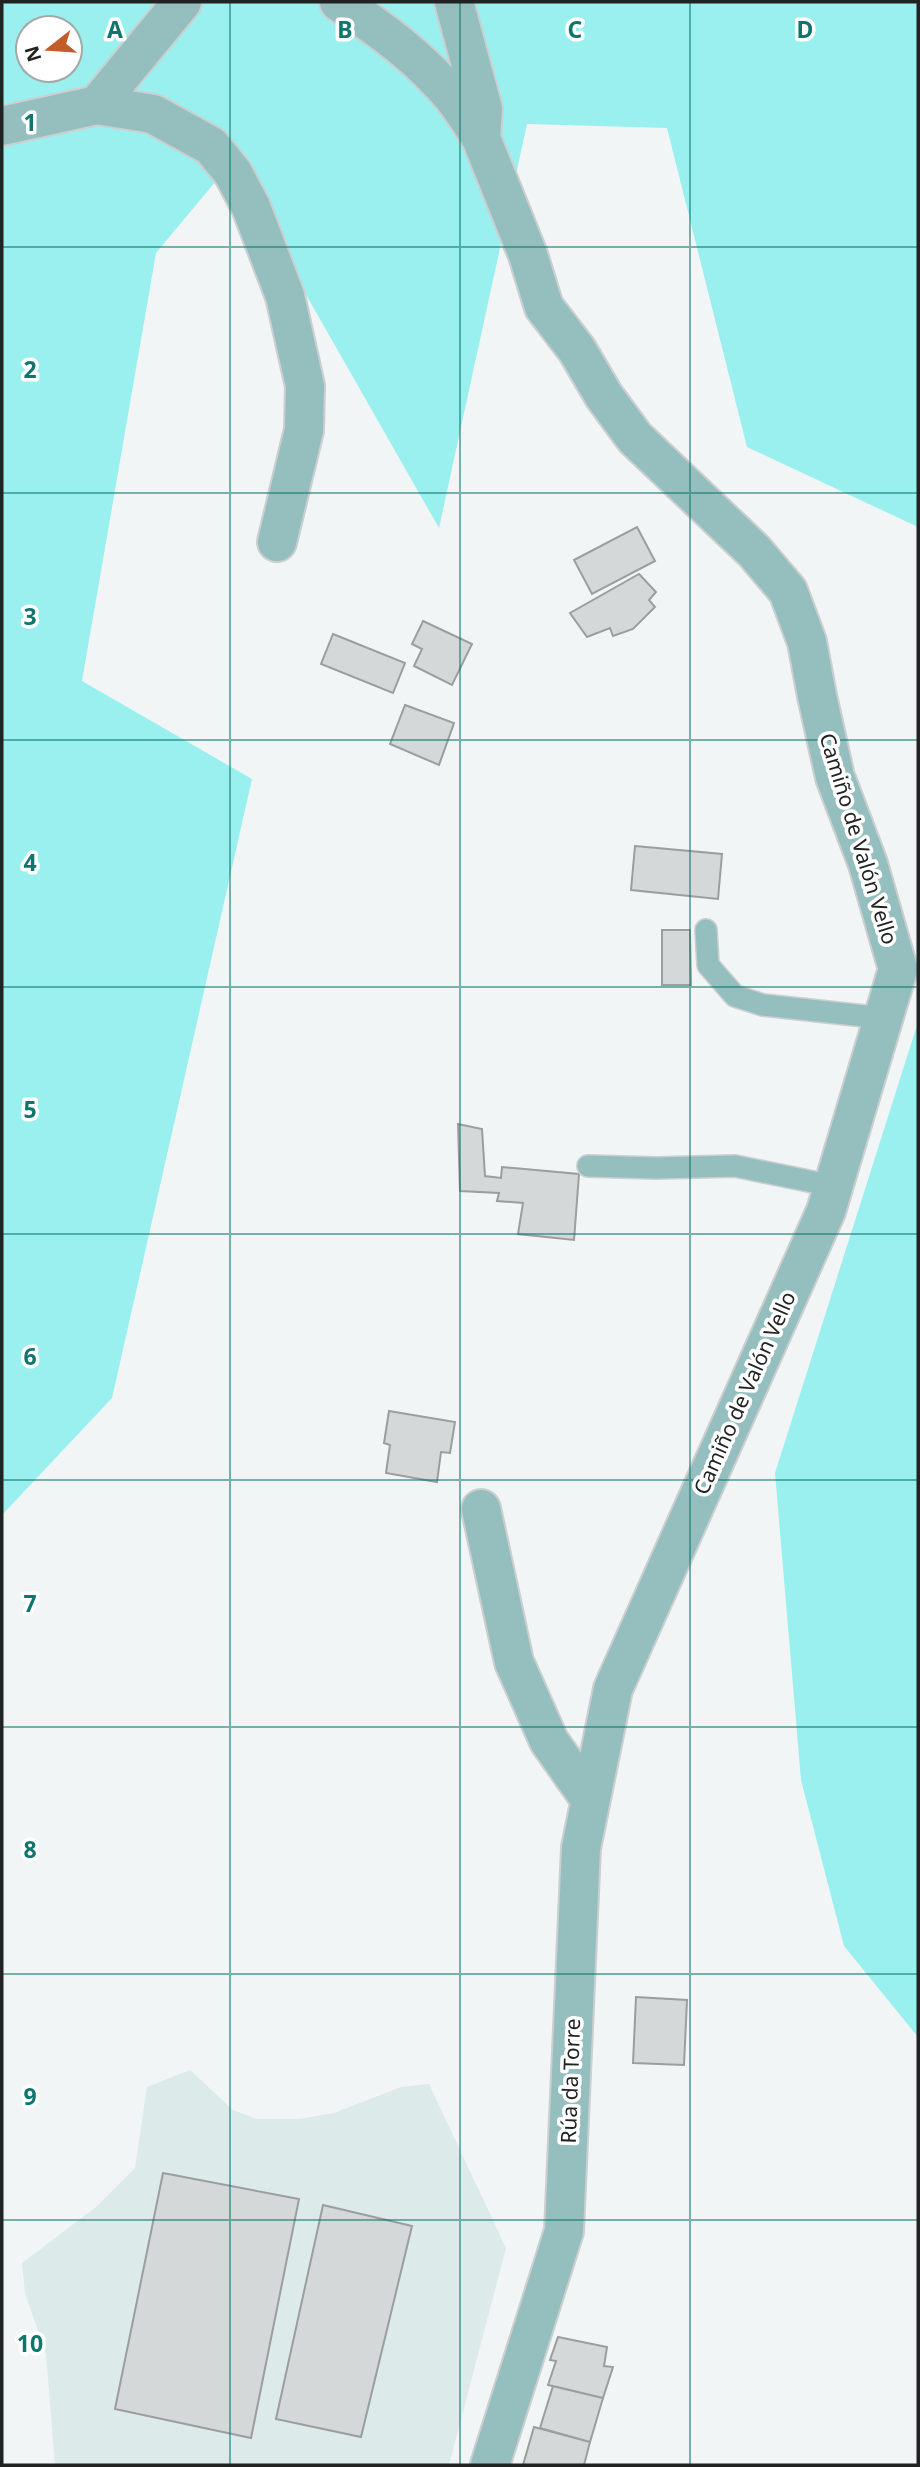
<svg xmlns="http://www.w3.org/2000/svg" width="920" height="2467" font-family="'Noto Sans',sans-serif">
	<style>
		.built { fill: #ddeaea }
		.green { fill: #9af0ef; fill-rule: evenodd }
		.building { fill: #d4d8d8; stroke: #9a9e9e; stroke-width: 2 }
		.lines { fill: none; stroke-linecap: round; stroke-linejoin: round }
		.service-casing { stroke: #cccfcf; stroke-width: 24 }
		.minor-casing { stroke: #cccfcf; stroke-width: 42 }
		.service { stroke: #95bfbf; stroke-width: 21 }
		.minor { stroke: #95bfbf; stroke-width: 38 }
		.grid { fill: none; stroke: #0f766e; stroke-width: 2; stroke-opacity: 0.55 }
		.labels { text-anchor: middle; stroke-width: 7; stroke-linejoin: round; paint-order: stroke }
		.street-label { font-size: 21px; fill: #212222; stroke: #fff }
		.grid-label { font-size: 23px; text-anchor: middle; font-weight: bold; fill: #0f766e; stroke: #fff; stroke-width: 7; stroke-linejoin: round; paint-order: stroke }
	</style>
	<rect width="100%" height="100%" fill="#f1f5f5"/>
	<!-- built -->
	<path class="built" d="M190 2070 233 2110 257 2119H299L334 2113 401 2087 429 2084 506 2248 449 2465H55L46 2354 25 2293 22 2263 96 2207 135 2168 147 2087Z"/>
	<!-- green -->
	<path class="green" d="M2 2H918V527L747 447 667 128 527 124 439 528 231 163 156 253 82 681 252 779 112 1398 2 1515ZM28 28H70V70H28Z
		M918 1022V2037L844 1946 801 1780 775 1473Z"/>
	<!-- building -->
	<path class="building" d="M637 527 655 561 592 594 574 560Z
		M639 574 656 592 649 600 655 607 633 629 613 636 610 628 587 637 570 613Z
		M423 621 472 644 452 685 414 666 422 649 412 644Z
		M333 634 405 663 393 693 321 664Z
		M405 705 454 723 439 765 390 744Z
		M635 846 722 854 718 899 631 890Z
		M662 930H690L691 985H662Z
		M458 1124 482 1129 485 1176 501 1178 502 1167 579 1174 574 1240 518 1234 523 1203 497 1201 499 1193 460 1191Z
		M389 1411 455 1422 450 1453 441 1452 437 1482 386 1473 390 1445 384 1443Z
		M636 1997 687 2000 684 2065 633 2063Z
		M163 2173 299 2199 251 2438 115 2409Z
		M323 2205 412 2226 361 2437 276 2419Z
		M558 2337 607 2347 604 2366 613 2367 603 2398 548 2385 556 2361 550 2360Z
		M553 2386 603 2398 590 2442 540 2428Z
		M534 2427 590 2442 584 2465H523Z"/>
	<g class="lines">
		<defs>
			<path id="service" d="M706 930 708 965 735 996 763 1005 883 1018
				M588 1166 656 1168 735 1166 833 1186"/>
			<path id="minor" d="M339 2C381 29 420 58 453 97 463 110 472 124 481 138
				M454 2 483 109 481 138 528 255 544 307 577 350 604 396 635 438 754 551 788 591 807 642 817 696 835 777 868 864 898 969 826 1211 613 1689 581 1848 564 2231 490 2465
				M97 105 153 114 211 146 233 173 251 207 285 296 305 386 304 430 277 542
				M2 126 97 105 182 2
				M481 1509 514 1662 549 1741 590 1799"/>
		</defs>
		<!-- service casing -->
		<use href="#service" class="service-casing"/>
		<!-- minor casing -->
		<use href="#minor" class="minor-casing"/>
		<!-- service -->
		<use href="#service" class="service"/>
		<!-- minor -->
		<use href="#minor" class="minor"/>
	</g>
	<!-- grid -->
	<path class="grid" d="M230 2V2465M460 2V2465M690 2V2465M2 247H918M2 493H918M2 740H918M2 987H918M2 1234H918M2 1480H918M2 1727H918M2 1974H918M2 2220H918"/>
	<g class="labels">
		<!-- street labels -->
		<g class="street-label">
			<text transform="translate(858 839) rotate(73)" y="7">Camiño de Valón Vello</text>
			<text transform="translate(745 1393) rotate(-66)" y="7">Camiño de Valón Vello</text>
			<text transform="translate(571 2081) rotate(-88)" y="7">Rúa da Torre</text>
		</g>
	</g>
	<g class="grid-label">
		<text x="115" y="38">A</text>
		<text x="345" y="38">B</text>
		<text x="575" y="38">C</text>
		<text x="805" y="38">D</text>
		<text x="30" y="131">1</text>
		<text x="30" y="378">2</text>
		<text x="30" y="625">3</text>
		<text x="30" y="871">4</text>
		<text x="30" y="1118">5</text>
		<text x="30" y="1365">6</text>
		<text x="30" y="1612">7</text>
		<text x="30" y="1858">8</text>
		<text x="30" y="2105">9</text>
		<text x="30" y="2352">10</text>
	</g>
	<!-- border -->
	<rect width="920" height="2467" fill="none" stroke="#212222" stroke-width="7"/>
	<!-- north arrow -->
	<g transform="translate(49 49) rotate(253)"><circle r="33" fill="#ffffff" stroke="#a6a7a7" stroke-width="2"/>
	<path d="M0-5L12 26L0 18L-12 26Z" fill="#c25d29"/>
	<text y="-10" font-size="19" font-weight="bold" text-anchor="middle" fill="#212222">N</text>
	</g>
</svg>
